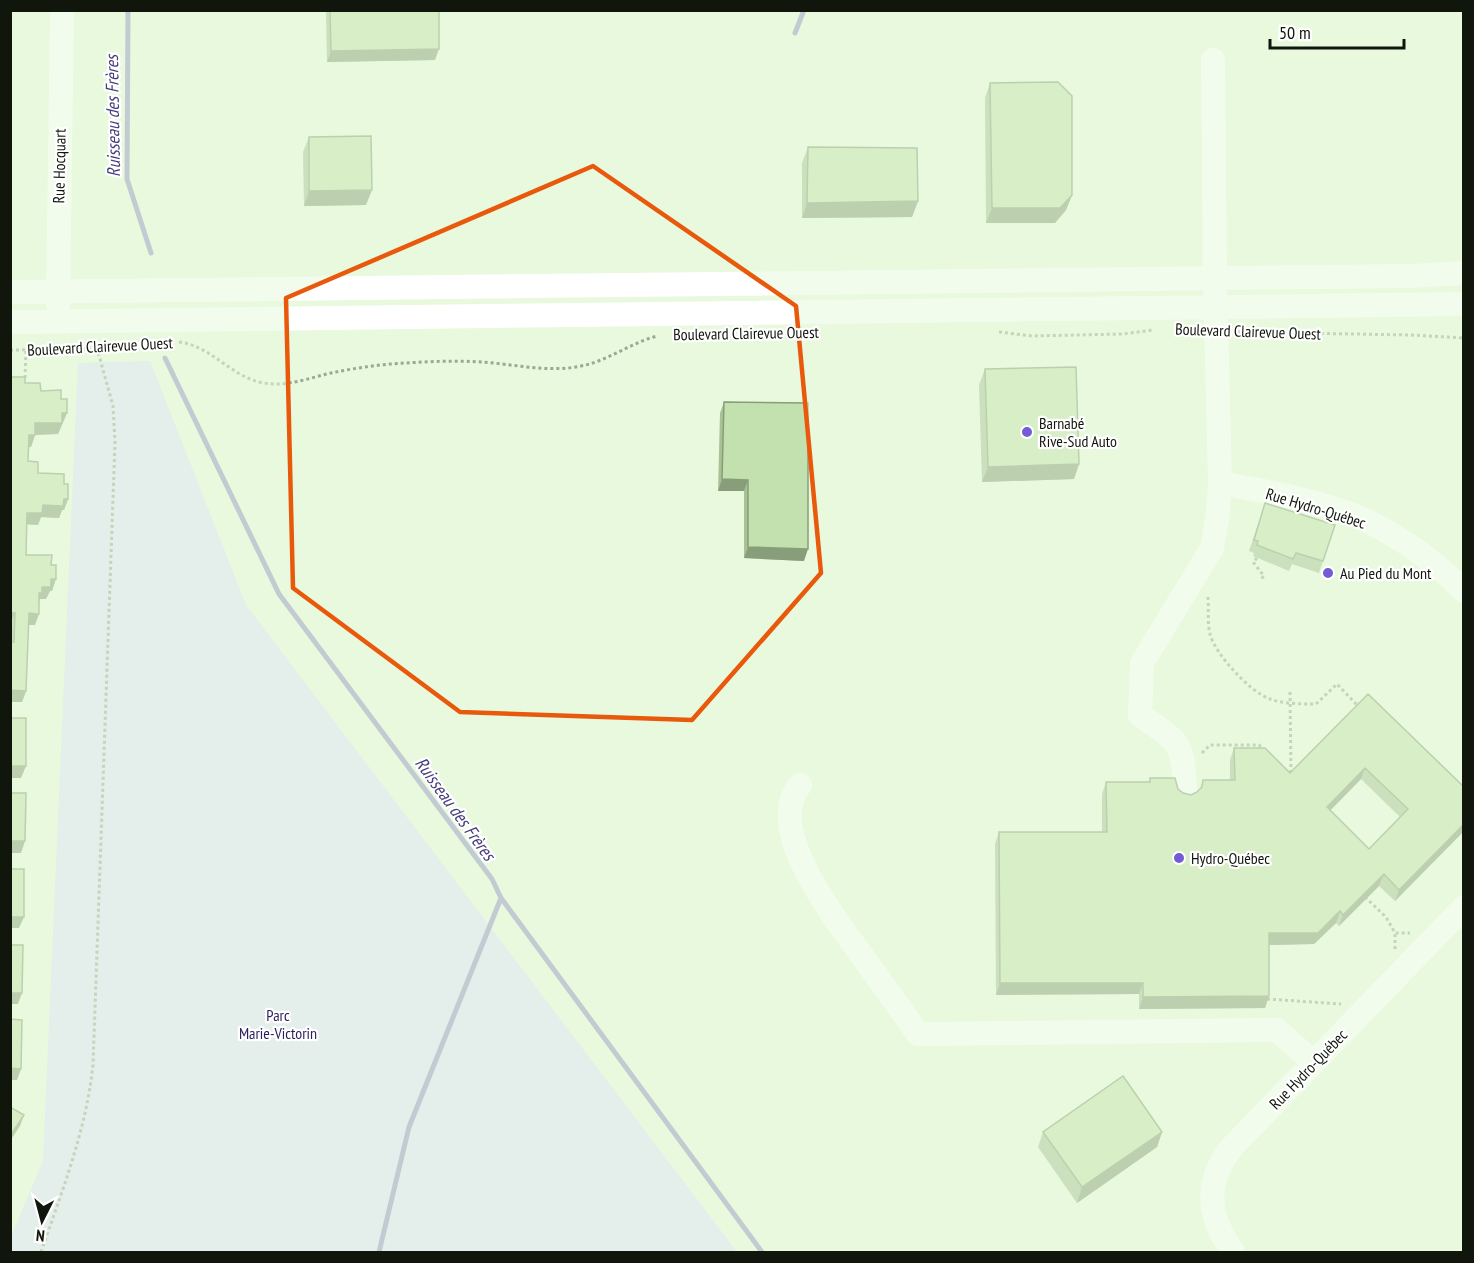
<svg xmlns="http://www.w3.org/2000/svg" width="1474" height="1263" font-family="'PT Sans Narrow',sans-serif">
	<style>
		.green { fill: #e1dffb }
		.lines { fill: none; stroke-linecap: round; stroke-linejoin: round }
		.stream { stroke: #9692c6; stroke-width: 5 }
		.path { stroke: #9ba892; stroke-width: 3; stroke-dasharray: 3 3; stroke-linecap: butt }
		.minor { stroke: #fff; stroke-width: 24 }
		.wall { fill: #a8c296; fill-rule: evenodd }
		.shaded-wall { fill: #889e7a }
		.building { fill: #c3e1ae; stroke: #889e7a; stroke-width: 1.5; fill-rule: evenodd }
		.marked { fill: none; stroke: #e8590c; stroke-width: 4.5; stroke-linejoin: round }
		.poi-dot { fill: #725bd5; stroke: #fff; stroke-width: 2 }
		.labels { text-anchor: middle; stroke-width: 4.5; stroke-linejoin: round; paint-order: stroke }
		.street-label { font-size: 16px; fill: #10160c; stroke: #fff }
		.poi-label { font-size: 16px; fill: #10160c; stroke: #fff; text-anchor: start }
		.park-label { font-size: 16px; fill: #2a1d5b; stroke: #fff }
		.water-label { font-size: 18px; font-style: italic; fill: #463c7d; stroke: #fff }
	</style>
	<rect width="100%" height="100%" fill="#e8f9dd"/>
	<!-- green -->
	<path class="green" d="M150 361 246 605 737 1252H11V1236L43 1161 78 363Z"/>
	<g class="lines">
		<!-- stream -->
		<path class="stream" d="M128 10 127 179 151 253
			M795 33 804 10
			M165 358 279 594 492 879 501 898 762 1252
			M379 1252 409 1127 501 898"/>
		<!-- path -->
		<path class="path" d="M999 332 1032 336 1123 334 1153 330
			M1237 332 1411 335 1464 338
			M179 342C212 346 232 378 264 383 287 387 309 378 331 373 350 369 370 366 390 364 420 362 451 360 481 362 514 364 548 373 581 366 608 361 630 343 657 336
			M10 350 83 349 133 343
			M21 380H25L26 350
			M1257 558 1253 562 1264 576 1260 580
			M1208 597C1209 609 1207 622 1210 634 1215 654 1250 692 1270 699 1284 704 1301 704 1316 704L1337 684 1359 707
			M1290 692 1291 774
			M1202 753 1210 745H1259L1265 751
			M1365 897 1386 917 1395 933H1410
			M1395 949V933
			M1267 999 1341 1004
			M41 1252C62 1191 86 1131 93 1065L115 442 113 406 97 348"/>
		<!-- minor -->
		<path class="minor" d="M10 292 1410 276 1464 273
			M58 305 62 10
			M10 322 1464 304
			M1220 483C1268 492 1327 501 1371 523 1405 540 1437 564 1464 591
			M800 785C763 829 836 919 862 956 881 982 900 1008 918 1034L1277 1030 1314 1063
			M1185 792C1183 741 1180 743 1140 715L1142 663 1212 548 1218 513 1220 483 1215 277 1213 60
			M1233 1252C1207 1216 1204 1181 1233 1146L1464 907"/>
	</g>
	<!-- wall -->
	<path class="wall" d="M326 10H439L435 60 327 62Z
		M990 83 1072 195 1066 210 1055 223H986L985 98Z
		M309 137 366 205 304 206 303 152Z
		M808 147 918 201 912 217 802 218V163Z
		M985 369 1079 464 1074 479 982 482 979 385Z
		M10 377 61 399 67 413 58 434 35 435 31 447H29L28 461 38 473 64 484 68 499 64 510H62L59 518 41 517 38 525 27 524 26 555 52 591H50L46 599H40L35 625H28L26 691 22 702H10Z
		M724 402 804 561 744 558V491H718L720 413Z
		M1265 503 1323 561 1319 573 1292 564 1289 571 1253 556 1254 553 1249 551Z
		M1368 694 1464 787V831L1395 901 1379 886 1339 926 1336 923 1314 944 1269 945V996L1265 1008 1139 1009V994L996 995 995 844 999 832H1102V794L1106 782H1149L1150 778 1178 789 1183 793 1191 795 1197 792 1200 789 1203 780H1230V760L1234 748 1290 773ZM1361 779 1400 817 1369 849 1330 810Z
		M1043 1132H1162L1157 1147 1077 1203 1038 1147Z"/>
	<!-- shaded-wall -->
	<path class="shaded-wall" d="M439 49 435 60 327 62 331 51Z
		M372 190 366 205 304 206 309 191Z
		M1072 195 1066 210 1055 223H986L992 208Z
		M918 201 912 217 802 218 807 203Z
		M62 413H67L58 434 31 435 35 423Z
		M29 435H35L31 447H25Z
		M1079 464 1074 479 982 482 988 467Z
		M722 479 748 480 744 491H718Z
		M64 499H68L64 510H62L59 518 41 517 38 525 23 524 27 513 43 505Z
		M748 547 808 549 804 561 744 558Z
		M51 579H56L52 591H50L46 599H40L38 604H35L42 587Z
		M10 613H15L10 624Z
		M29 613 39 614 35 625H24Z
		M10 690 26 691 22 702H10Z
		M10 766H26L21 778H10Z
		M1365 768 1361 779 1323 818 1327 807Z
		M1464 824V831L1395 901 1399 890Z
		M10 841H25L21 853H10Z
		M1384 874 1379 886 1339 926 1343 915Z
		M1340 911 1336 923 1314 944 1264 945 1269 933Z
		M10 917H24L19 928H10Z
		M1000 983H1143L1139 994 996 995Z
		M10 993H22L18 1004H10Z
		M1269 996 1265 1008 1139 1009 1143 997Z
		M10 1068 21 1069 17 1080H10Z
		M24 1115 20 1126 10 1141V1136Z
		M1162 1132 1157 1147 1077 1203 1082 1187Z"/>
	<!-- building -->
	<path class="building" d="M330 10H439V49L331 51Z
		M1058 82 1072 96V195L1060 208H992L990 83Z
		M371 136 372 190 309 191V137Z
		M808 147 917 148 918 201 807 203Z
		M1076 367 1079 464 988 467 985 369Z
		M10 377H25V383H40L41 391 61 390V399H67V413H62V423H35V435H29L28 461 38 462V473L64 474V484H68V499H64L63 506 43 505 42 513H27L26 555H52L51 565H56V579H51V587H42V593H39V614L29 613 26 691 10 690V642H14L15 613H10Z
		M724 402 808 403V549L748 547V480L722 479Z
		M1265 503 1335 525 1323 561 1296 553 1293 559 1257 545 1258 541 1254 540Z
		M1368 694 1464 787V824L1399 890 1384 874 1343 915 1340 911 1318 933H1269V996L1143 997V983H1000L999 832H1107L1106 782H1150V778H1175L1178 789 1183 793 1191 795 1197 792 1202 787 1203 780H1235L1234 748H1265L1290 773ZM1365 768 1408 809 1369 849 1327 807Z
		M10 718H26V766H10Z
		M10 793H26L25 841H10Z
		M10 869H24V917H10Z
		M10 945H23L22 993H10Z
		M10 1019 22 1020 21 1069 10 1068Z
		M1123 1076 1162 1132 1082 1187 1043 1132Z
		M10 1107 24 1115 10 1136Z"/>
	<!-- marked area -->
	<path d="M0 0H1474V1263H0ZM593 166 796 306 821 573 692 720 460 712 293 588 286 298Z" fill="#e8f9dd" fill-opacity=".55" fill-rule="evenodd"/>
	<path class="marked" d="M593 166 796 306 821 573 692 720 460 712 293 588 286 298Z"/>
	<!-- markers -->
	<g class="poi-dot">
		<circle cx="1027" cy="432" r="6"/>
		<circle cx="1328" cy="573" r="6"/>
		<circle cx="1179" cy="858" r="6"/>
	</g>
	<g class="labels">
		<!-- street labels -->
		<g class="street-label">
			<text transform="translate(59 166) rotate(-89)" y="6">Rue Hocquart</text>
			<text transform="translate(1248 331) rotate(2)" y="6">Boulevard Clairevue Ouest</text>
			<text transform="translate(746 333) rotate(-1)" y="6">Boulevard Clairevue Ouest</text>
			<text transform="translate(100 346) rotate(-3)" y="6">Boulevard Clairevue Ouest</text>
			<text transform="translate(1316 508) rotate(17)" y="6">Rue Hydro-Québec</text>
			<text transform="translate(1308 1069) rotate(-46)" y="6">Rue Hydro-Québec</text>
		</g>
		<!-- poi labels -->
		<g class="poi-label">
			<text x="1039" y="429">Barnabé<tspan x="1039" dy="18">Rive-Sud Auto</tspan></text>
			<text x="1340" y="579">Au Pied du Mont</text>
			<text x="1191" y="864">Hydro-Québec</text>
		</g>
		<!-- park labels -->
		<g class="park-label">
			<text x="278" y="1021">Parc<tspan x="278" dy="18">Marie-Victorin</tspan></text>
		</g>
		<!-- water labels -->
		<g class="water-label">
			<text transform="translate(113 116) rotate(-91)" y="6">Ruisseau des Frères</text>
			<text transform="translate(455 809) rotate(54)" y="6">Ruisseau des Frères</text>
		</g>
	</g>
	<!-- border -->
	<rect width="1474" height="1263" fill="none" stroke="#10160c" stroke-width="24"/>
	<!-- north arrow -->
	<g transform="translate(42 1221) rotate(186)" stroke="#ffffff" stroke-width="4.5" paint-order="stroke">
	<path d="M0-4.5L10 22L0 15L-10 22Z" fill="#10160c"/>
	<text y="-9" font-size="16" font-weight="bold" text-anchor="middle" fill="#10160c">N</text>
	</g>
	<!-- scale -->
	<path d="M1270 39v9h134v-9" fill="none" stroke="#10160c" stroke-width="3"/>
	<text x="1279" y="39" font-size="18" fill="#10160c" stroke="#ffffff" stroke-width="4.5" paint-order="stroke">50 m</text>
</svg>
